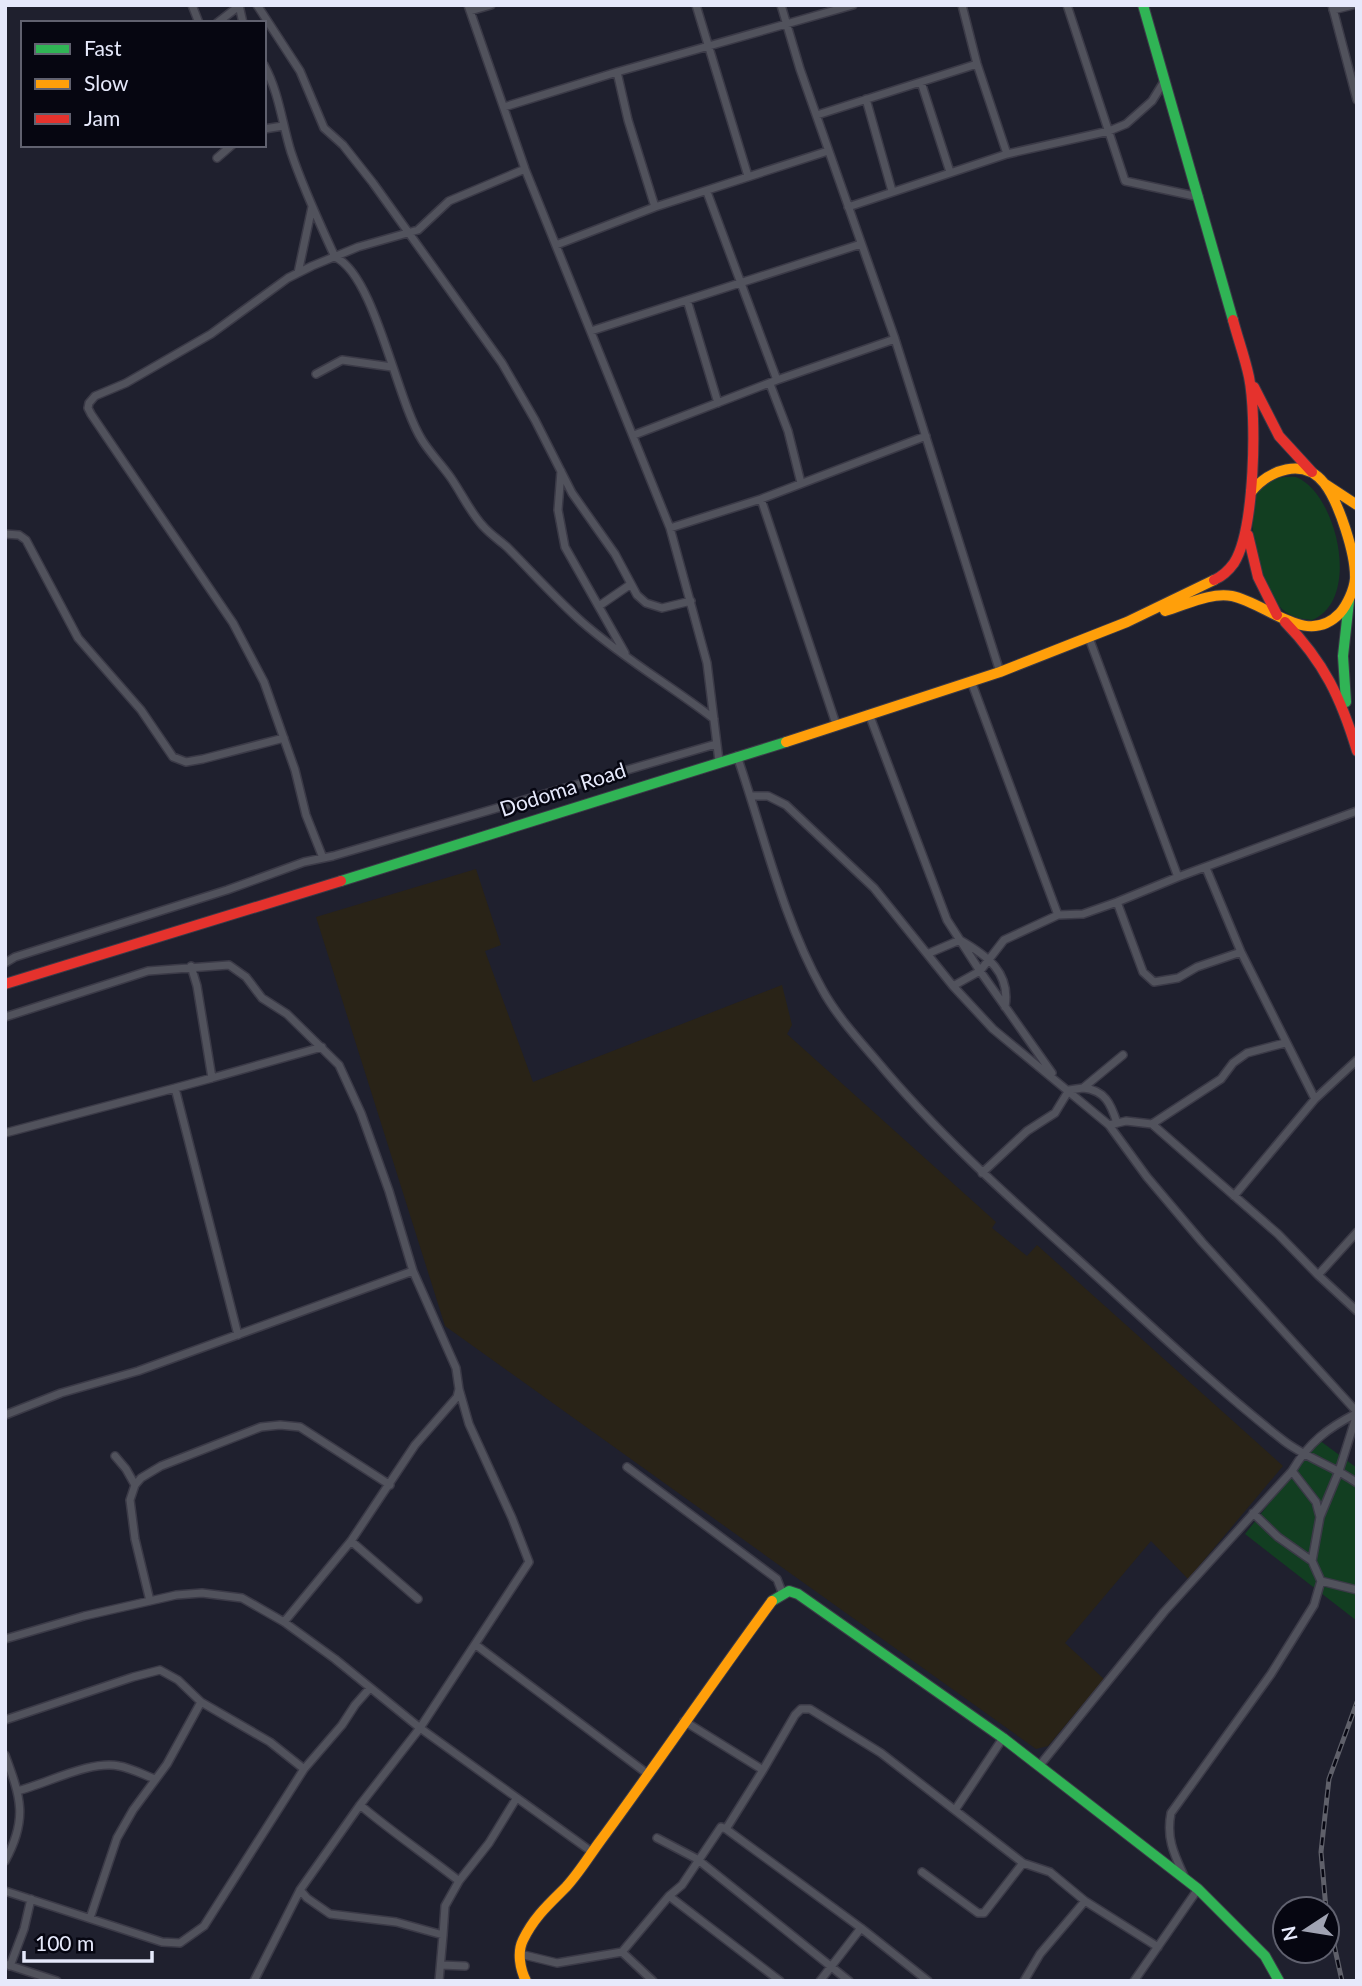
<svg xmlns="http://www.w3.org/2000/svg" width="1362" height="1986" font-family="Lato,sans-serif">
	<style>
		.education { fill: #292317 }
		.green { fill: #123e21 }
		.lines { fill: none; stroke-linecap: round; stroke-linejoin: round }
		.street-casing { stroke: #3b3a47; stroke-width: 10 }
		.fast-casing { stroke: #3b3a47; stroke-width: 12 }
		.slow-casing { stroke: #3b3a47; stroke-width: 12 }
		.jam-casing { stroke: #3b3a47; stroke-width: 12 }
		.street { stroke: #51525c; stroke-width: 7 }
		.fast { stroke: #30b455; stroke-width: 10 }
		.slow { stroke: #ff9f0a; stroke-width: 10 }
		.jam { stroke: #e5322d; stroke-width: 10 }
		.rail-casing { stroke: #5f606a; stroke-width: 5 }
		.rail { stroke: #060611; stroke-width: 2.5; stroke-dasharray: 8; stroke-linecap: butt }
		.labels { text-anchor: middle; stroke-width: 5; stroke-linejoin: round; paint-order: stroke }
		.street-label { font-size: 21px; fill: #e6e9fb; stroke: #060611 }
	</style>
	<rect width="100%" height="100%" fill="#1f202e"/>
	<!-- education -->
	<path class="education" d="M476 869 501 945 485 951 533 1082 782 985 792 1025 787 1034 996 1222 992 1228 1027 1256 1037 1245 1283 1466 1188 1579 1151 1541 1065 1643 1104 1679 1048 1746 1036 1749 445 1326 316 917Z"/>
	<!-- green -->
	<path class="green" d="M1296 477C1337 493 1362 600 1312 620 1300 619 1291 617 1282 609 1261 589 1243 518 1258 492 1266 479 1281 476 1296 477Z
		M1319 1440 1357 1468V1621L1245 1534Z"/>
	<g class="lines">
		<defs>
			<path id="street" d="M192 5 199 23
				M239 5 243 23
				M257 5 300 71 324 128 343 145 373 183 502 363 535 420 572 493 615 554 637 595 646 603 662 608 691 601
				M468 5 525 169 670 528 707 663 719 761
				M696 5 748 176
				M781 5 800 69 895 339 1000 672
				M962 5 977 64 1007 154
				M1067 5 1125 181 1199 197
				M1332 5 1357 100
				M1333 10 1353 5
				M470 11 491 5
				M217 23 239 6
				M264 65C279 92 282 123 291 152 303 188 319 222 335 257 375 275 396 399 422 440 430 453 442 465 451 478 462 494 470 512 483 526 490 534 499 540 507 547 532 572 555 598 582 622 623 658 671 686 714 719
				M921 82 950 172
				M866 99 892 191
				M504 107 617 72
				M817 115 977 64
				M264 129 283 126
				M217 158 232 145
				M707 192 777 380
				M655 207 628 120 617 72 853 5
				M848 207 1007 154 1109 131 1126 124 1152 101 1165 80
				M556 245 655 207 828 151
				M298 273 312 207
				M687 300 718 403
				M591 331 861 244
				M316 374 342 360 392 367
				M770 384 788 431 801 483
				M634 435 777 380 895 339
				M561 471 558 510 565 547 625 653
				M761 499 836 724
				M670 528 761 499 926 436
				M5 534 19 535 26 540 78 638 141 710 173 757 186 762 203 759 284 738
				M599 606 631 584
				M1089 638 1178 877
				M971 681 1058 915
				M869 714 947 920 980 971 1052 1073
				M737 756C764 834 782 917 822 989 836 1015 858 1039 877 1061 936 1132 1004 1193 1073 1255 1142 1317 1210 1383 1284 1441 1306 1458 1334 1466 1357 1483
				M751 796H768L786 805 874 888 953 986 993 1029 1109 1125 1147 1177 1202 1242 1357 1412
				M323 858 306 815 295 770 264 682 233 623 91 414 88 408 89 403 95 396 126 383 211 334 288 278 312 266 358 247 418 230 449 201 525 169
				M1206 868 1241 952 1315 1099
				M1117 902 1143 972 1154 982 1178 978 1197 967 1241 952
				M927 954 960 940C986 955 1011 972 1005 1007
				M5 963 15 957 227 890 304 862 333 856 716 744
				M191 966 197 986 212 1078 175 1088 238 1335
				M953 986 980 971 1004 940 1058 915 1083 914 1117 902 1178 877 1357 811
				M5 1017 148 971 229 965 246 977 262 998 287 1014 339 1065 361 1113 389 1191 413 1271 138 1371 61 1393 5 1415
				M212 1078 322 1047
				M1083 1088C1105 1090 1111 1104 1117 1123
				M1152 1124 1278 1234 1318 1275 1357 1311
				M1109 1125 1126 1121 1152 1124 1221 1079 1233 1063 1247 1053 1285 1043
				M5 1133 175 1088
				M982 1173 1027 1131 1055 1113 1069 1090 1083 1088 1123 1055
				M1234 1196 1315 1099 1357 1060
				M1318 1275 1357 1232
				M115 1456 126 1469 135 1485
				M627 1467 777 1579 782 1592
				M1292 1471 1316 1502 1320 1517
				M1253 1513 1278 1537 1312 1561 1321 1581 1357 1590
				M351 1541 418 1599
				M1312 1561 1320 1517 1339 1471 1357 1414
				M150 1601 135 1539 130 1500 135 1485 141 1478 161 1466 261 1427 280 1425 300 1427 390 1485
				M284 1622 351 1541 415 1445 457 1397 459 1389 456 1368 413 1271
				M5 1639 84 1616 176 1595 202 1593 242 1598 284 1622 335 1659 420 1728 592 1852
				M476 1645 649 1775
				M5 1720 133 1677 160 1670 178 1680 201 1702
				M684 1721 763 1770 795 1715 801 1709H810L881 1753 1023 1863 1050 1872 1085 1901 1158 1947
				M5 1755C21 1798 28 1819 5 1861
				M1040 1765 1164 1612 1292 1471C1309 1442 1328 1428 1357 1413
				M17 1791C46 1784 90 1760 119 1766 131 1768 144 1775 155 1779
				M360 1805C392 1832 426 1855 459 1881
				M955 1810 1003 1738
				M726 1829 861 1928 928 1981
				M657 1838 697 1859 849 1981
				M922 1872 978 1913H984L1023 1863
				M1184 1876C1174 1854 1166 1838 1171 1813L1271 1674 1314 1605 1321 1581
				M300 1890 307 1898 330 1914 396 1922 443 1935 445 1906 459 1881 489 1843 516 1799
				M5 1891 162 1942 180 1943 204 1926 304 1769 342 1725 355 1705 370 1688
				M669 1896 682 1885 721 1827 726 1829 763 1770
				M90 1918 117 1838 133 1810 167 1764 201 1702 270 1742 304 1769
				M520 1954 557 1963 622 1952
				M5 1964 57 1981
				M441 1965 465 1966
				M10 1966 24 1929 31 1899
				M254 1981 300 1890 360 1805 420 1728 529 1562 512 1518 469 1424 459 1389
				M439 1981 443 1935
				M653 1981 622 1952 669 1896 780 1981
				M820 1981 861 1928
				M1024 1981 1040 1954 1085 1901
				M1134 1981 1198 1889"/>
			<path id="fast" d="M1143 5 1233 320
				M1346 702 1343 656 1349 601
				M341 881 786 742
				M772 1601 789 1591 798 1594 1003 1738 1198 1889 1265 1956 1279 1981"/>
			<path id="slow" d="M1325 484 1357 505
				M1165 611C1186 605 1210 592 1232 596 1267 603 1307 648 1340 613 1347 605 1354 590 1355 579 1356 555 1339 502 1324 483 1303 457 1269 470 1251 492
				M786 742 1000 672 1127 622 1214 580
				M526 1981C520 1969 517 1952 523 1940 534 1917 549 1904 566 1887 578 1874 588 1858 598 1844 657 1764 713 1681 772 1601"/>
			<path id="jam" d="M1254 387 1279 436 1312 472
				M1248 535 1258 577 1277 615
				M1214 580C1221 577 1229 570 1234 563 1255 530 1257 416 1249 377 1245 358 1238 339 1233 320
				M1285 622C1324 662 1341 698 1357 751
				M5 984 341 881"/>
		</defs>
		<!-- street casing -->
		<use href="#street" class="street-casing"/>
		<!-- fast casing -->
		<use href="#fast" class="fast-casing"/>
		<!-- slow casing -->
		<use href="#slow" class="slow-casing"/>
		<!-- jam casing -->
		<use href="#jam" class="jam-casing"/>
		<!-- street -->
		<use href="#street" class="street"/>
		<!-- fast -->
		<use href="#fast" class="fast"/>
		<!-- slow -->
		<use href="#slow" class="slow"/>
		<!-- jam -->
		<use href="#jam" class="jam"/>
		<defs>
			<path id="rail" d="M1326 1909 1321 1852 1329 1779 1357 1702
				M1327 1913 1342 1981"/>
		</defs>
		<!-- rail casing -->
		<use href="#rail" class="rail-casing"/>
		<!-- rail -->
		<use href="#rail" class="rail"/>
	</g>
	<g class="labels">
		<!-- street labels -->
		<g class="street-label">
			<text transform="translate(563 790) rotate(-18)" y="7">Dodoma Road</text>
		</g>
	</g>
	<!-- border -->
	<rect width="1362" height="1986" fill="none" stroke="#e6e9fb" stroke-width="14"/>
	<!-- legend -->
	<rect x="21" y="21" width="245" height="126" fill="#060611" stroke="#60616f" stroke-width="2"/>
	<rect x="35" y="44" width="35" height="10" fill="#30b455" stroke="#60616f" stroke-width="2"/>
	<text x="84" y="56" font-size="21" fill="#e6e9fb">Fast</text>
	<rect x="35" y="79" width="35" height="10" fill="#ff9f0a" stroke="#60616f" stroke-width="2"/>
	<text x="84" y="91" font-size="21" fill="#e6e9fb">Slow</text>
	<rect x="35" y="114" width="35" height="10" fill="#e5322d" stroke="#60616f" stroke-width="2"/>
	<text x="84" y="126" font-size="21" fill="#e6e9fb">Jam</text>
	<!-- north arrow -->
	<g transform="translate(1306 1930) rotate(258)"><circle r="33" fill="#060611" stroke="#60616f" stroke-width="2"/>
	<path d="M0-5L12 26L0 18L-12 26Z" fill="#a0a3b3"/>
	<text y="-10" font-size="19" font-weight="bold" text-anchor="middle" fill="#e6e9fb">N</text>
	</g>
	<!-- scale -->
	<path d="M24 1951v10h128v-10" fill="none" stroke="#e6e9fb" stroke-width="3.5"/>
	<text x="35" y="1951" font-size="21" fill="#e6e9fb" stroke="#060611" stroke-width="5" paint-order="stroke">100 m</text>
</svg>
